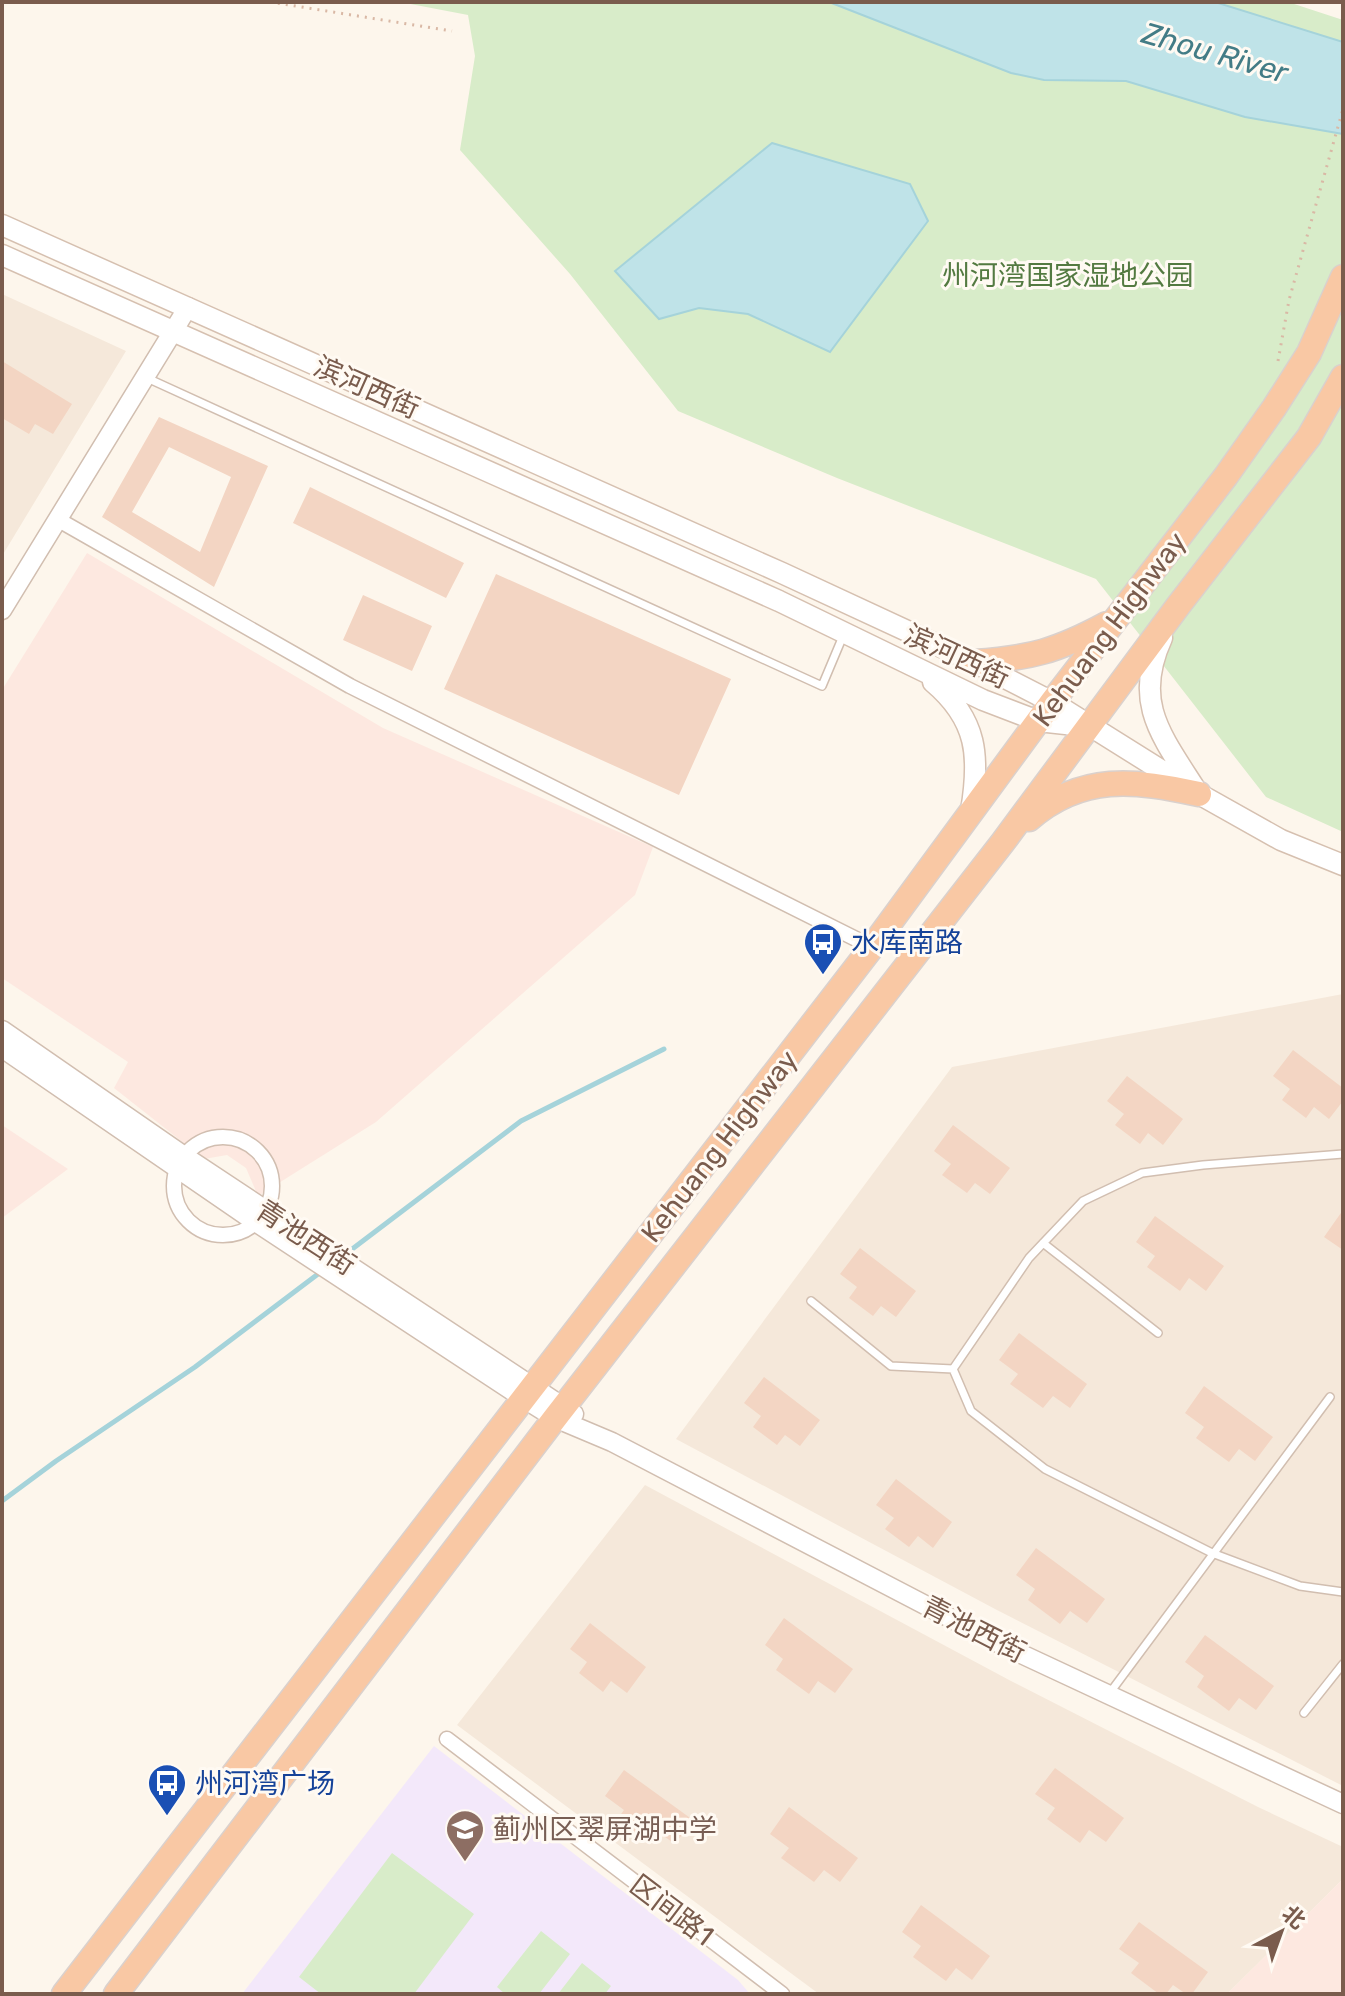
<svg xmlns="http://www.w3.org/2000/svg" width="1345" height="1996" font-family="Rubik,'Noto Sans SC',sans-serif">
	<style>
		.residential { fill: #f5e8da }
		.commercial { fill: #fde8e0 }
		.education { fill: #f3e8fa }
		.green { fill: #d8ecc9 }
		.water { fill: #bfe3e8; stroke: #a5d3da; stroke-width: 2 }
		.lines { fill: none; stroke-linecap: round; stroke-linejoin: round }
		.stream { stroke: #a5d3da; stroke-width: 5 }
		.building { fill: #f3d5c3; fill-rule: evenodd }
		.service-casing { stroke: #d1beb0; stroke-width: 10 }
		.minor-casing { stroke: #d1beb0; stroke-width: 17 }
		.tertiary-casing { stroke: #d1beb0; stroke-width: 21 }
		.secondary-casing { stroke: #d6c0b0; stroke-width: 23 }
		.trunk-casing { stroke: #dad1cd; stroke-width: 27 }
		.path { stroke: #d9b8a5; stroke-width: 3; stroke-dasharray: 2 6; stroke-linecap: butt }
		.service { stroke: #fff; stroke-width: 7 }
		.minor { stroke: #fff; stroke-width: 14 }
		.tertiary { stroke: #fff; stroke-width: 18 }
		.secondary { stroke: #fff; stroke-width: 20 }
		.trunk { stroke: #f9c8a4; stroke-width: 24 }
		.labels { text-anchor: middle; stroke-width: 6; stroke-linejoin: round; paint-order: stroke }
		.park-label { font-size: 28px; fill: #537a41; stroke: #fffaf3 }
		.street-label { font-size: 28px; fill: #7a5c4d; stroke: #fffaf3 }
		.transit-label { font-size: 28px; fill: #164399; stroke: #fffaf3; text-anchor: start }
		.education-label { font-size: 28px; fill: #785e54; stroke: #fffaf3; text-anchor: start }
		.water-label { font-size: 30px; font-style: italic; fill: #437c86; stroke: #fffaf3 }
	</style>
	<rect width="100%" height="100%" fill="#fdf6ec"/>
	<!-- residential -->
	<path class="residential" d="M2 294 126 351 2 556Z
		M1343 994V1786L995 1609 676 1439 952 1067Z
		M645 1485 1011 1681 1258 1807 1343 1847V1879L1227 1994H819L457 1725Z"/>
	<!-- commercial -->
	<path class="commercial" d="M87 553 383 728 653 847 635 895 376 1122 258 1196 246 1168 227 1155 204 1159 114 1088 128 1062 2 978V690Z
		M2 1125 68 1169 2 1218Z
		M1343 1879V1994H1227Z"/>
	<!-- education -->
	<path class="education" d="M434 1746 738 1980 750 1994H242Z"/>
	<!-- green -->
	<path class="green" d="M400 2H1288L1343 20V832L1266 797 1096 579 837 478 678 411 570 274 460 150 475 56 468 15Z
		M392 1853 474 1914 414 1994H321L299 1977Z
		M541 1931 570 1954 539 1994H505L497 1987Z
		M582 1963 611 1986 605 1994H558Z"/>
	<!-- water -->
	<path class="water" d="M829 2H1215L1343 42V134L1245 117 1126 81 1044 80 1011 73Z
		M772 143 910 184 928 221 830 352 748 314 699 308 659 319 615 271Z"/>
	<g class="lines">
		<!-- stream -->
		<path class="stream" d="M343 1256 521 1121 664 1049
			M2 1501 56 1461 195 1367 322 1271"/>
	</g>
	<!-- building -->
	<path class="building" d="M2 361 72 404 53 434 35 424 29 434 2 418Z
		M159 417 268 466 214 587 102 517ZM169 447 231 477 200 552 132 512Z
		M310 487 464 563 446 598 293 523Z
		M496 574 731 679 679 795 444 689Z
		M363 595 432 626 412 671 343 640Z
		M1293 1050 1343 1088V1101L1329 1119 1314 1107 1306 1118 1282 1100 1290 1089 1273 1076Z
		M1127 1076 1183 1119 1163 1145 1148 1133 1140 1144 1115 1125 1124 1114 1107 1101Z
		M953 1125 1010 1168 990 1194 975 1183 967 1193 942 1175 951 1164 934 1151Z
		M1343 1210V1250L1324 1237Z
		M1155 1216 1224 1266 1206 1291 1189 1278 1180 1291 1147 1267 1155 1256 1136 1242Z
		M860 1248 916 1291 896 1317 881 1306 873 1316 849 1298 857 1287 840 1274Z
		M1019 1333 1087 1384 1070 1408 1053 1396 1043 1408 1010 1384 1018 1374 999 1360Z
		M764 1377 820 1420 800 1446 785 1435 777 1445 753 1427 761 1416 744 1403Z
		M1204 1386 1273 1437 1255 1461 1239 1449 1229 1462 1196 1438 1204 1427 1185 1413Z
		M896 1479 952 1522 933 1548 918 1536 909 1547 885 1529 894 1518 876 1505Z
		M1036 1548 1105 1599 1087 1623 1070 1611 1060 1624 1028 1600 1035 1589 1016 1575Z
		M784 1618 853 1669 835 1693 818 1681 809 1694 776 1670 783 1659 765 1645Z
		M590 1623 646 1667 627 1693 611 1681 603 1692 579 1673 587 1662 570 1649Z
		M1205 1635 1274 1686 1256 1710 1239 1698 1229 1711 1197 1687 1204 1676 1185 1662Z
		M1055 1768 1124 1818 1106 1842 1089 1830 1080 1843 1047 1819 1055 1808 1035 1794Z
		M624 1770 693 1820 675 1844 658 1832 649 1845 616 1821 624 1810 605 1796Z
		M789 1807 858 1858 840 1882 824 1870 814 1882 781 1858 789 1848 770 1834Z
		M921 1905 990 1956 972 1980 956 1968 946 1981 913 1957 921 1946 902 1932Z
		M1139 1922 1208 1972 1192 1994H1186L1173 1985 1166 1994H1159L1131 1973 1139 1963 1119 1949Z"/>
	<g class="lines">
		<defs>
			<path id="service" d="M147 378 822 686 843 636
				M1043 1243 1158 1333
				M811 1301 891 1366 953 1369 971 1411 1045 1469 1212 1553 1300 1586 1343 1592
				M953 1369 1029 1258 1083 1201 1142 1173 1203 1165 1343 1154
				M1109 1694 1330 1397
				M1304 1713 1343 1664"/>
			<path id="minor" d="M57 519 350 686 872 947
				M174 1186a49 49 0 1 1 98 0a49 49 0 1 1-98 0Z
				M447 1739 782 1994"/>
			<path id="tertiary" d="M2 610 188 307
				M2 1030 184 1156 574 1414
				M2 1048 257 1223 523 1398 555 1418 612 1442 1000 1644 1343 1804"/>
			<path id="secondary" d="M2 225 782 573 974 662 1052 702 1199 794 1281 840 1343 865
				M2 255 779 601 983 700 1038 721 1084 726
				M1162 638C1133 701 1160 734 1194 787
				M933 682C978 720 980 757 971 811"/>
			<path id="trunk" d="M974 662C1031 658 1057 651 1107 624
				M1029 819C1082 773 1135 780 1199 794
				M64 1994 872 947 1052 702 1226 476 1274 408 1309 353 1343 277
				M116 1994 555 1418 1003 842 1178 606 1309 437 1343 377"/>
		</defs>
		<!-- service casing -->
		<use href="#service" class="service-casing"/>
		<!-- minor casing -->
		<use href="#minor" class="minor-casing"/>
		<!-- tertiary casing -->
		<use href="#tertiary" class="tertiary-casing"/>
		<!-- secondary casing -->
		<use href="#secondary" class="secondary-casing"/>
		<!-- trunk casing -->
		<use href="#trunk" class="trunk-casing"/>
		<!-- path -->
		<path class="path" d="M270 2 452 31
			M1278 361 1289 300 1343 109"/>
		<!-- service -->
		<use href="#service" class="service"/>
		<!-- minor -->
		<use href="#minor" class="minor"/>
		<!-- tertiary -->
		<use href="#tertiary" class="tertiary"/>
		<!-- secondary -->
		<use href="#secondary" class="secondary"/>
		<!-- trunk -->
		<use href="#trunk" class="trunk"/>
	</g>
	<!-- icons -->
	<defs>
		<symbol id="bus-pin" viewBox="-11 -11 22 30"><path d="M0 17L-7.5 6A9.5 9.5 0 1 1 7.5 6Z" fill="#1a4fb4" stroke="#fffaf3"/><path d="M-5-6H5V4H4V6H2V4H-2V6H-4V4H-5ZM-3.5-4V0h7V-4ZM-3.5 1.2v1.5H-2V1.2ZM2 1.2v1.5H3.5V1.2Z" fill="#fff"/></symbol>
		<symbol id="school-pin" viewBox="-11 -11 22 30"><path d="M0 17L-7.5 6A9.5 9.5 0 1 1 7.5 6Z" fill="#8d6e63" stroke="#fffaf3"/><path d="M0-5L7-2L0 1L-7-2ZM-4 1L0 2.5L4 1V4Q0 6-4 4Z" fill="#fff"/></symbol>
	</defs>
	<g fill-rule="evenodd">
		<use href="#bus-pin" x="801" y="920" width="44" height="60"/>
		<use href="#bus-pin" x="145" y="1761" width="44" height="60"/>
		<use href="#school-pin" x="443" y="1807" width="44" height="60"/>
	</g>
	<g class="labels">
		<!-- park labels -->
		<g class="park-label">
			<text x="1068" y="285">州河湾国家湿地公园</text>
		</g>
		<!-- street labels -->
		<g class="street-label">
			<text transform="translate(367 387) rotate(24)" y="10">滨河西街</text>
			<text transform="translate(1109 629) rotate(-53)" y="10">Kehuang Highway</text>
			<text transform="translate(957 656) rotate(25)" y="10">滨河西街</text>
			<text transform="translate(719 1146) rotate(-52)" y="10">Kehuang Highway</text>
			<text transform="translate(306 1237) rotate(33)" y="10">青池西街</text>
			<text transform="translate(974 1629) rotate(27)" y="10">青池西街</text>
			<text transform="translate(672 1910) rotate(37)" y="10">区间路1</text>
		</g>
		<!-- transit labels -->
		<g class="transit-label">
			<text x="851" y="952">水库南路</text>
			<text x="195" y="1793">州河湾广场</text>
		</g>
		<!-- education labels -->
		<g class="education-label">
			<text x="493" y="1839">蓟州区翠屏湖中学</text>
		</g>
		<!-- water labels -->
		<g class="water-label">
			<text transform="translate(1215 53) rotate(16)" y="10">Zhou River</text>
		</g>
	</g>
	<!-- border -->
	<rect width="1345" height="1996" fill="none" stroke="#7a5c4d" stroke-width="8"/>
	<!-- north arrow -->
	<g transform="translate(1281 1932) rotate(41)" stroke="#fffaf3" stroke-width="6" paint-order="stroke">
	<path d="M0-6L14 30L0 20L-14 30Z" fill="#7a5c4d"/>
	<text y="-12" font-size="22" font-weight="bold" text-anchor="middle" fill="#7a5c4d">北</text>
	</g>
</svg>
